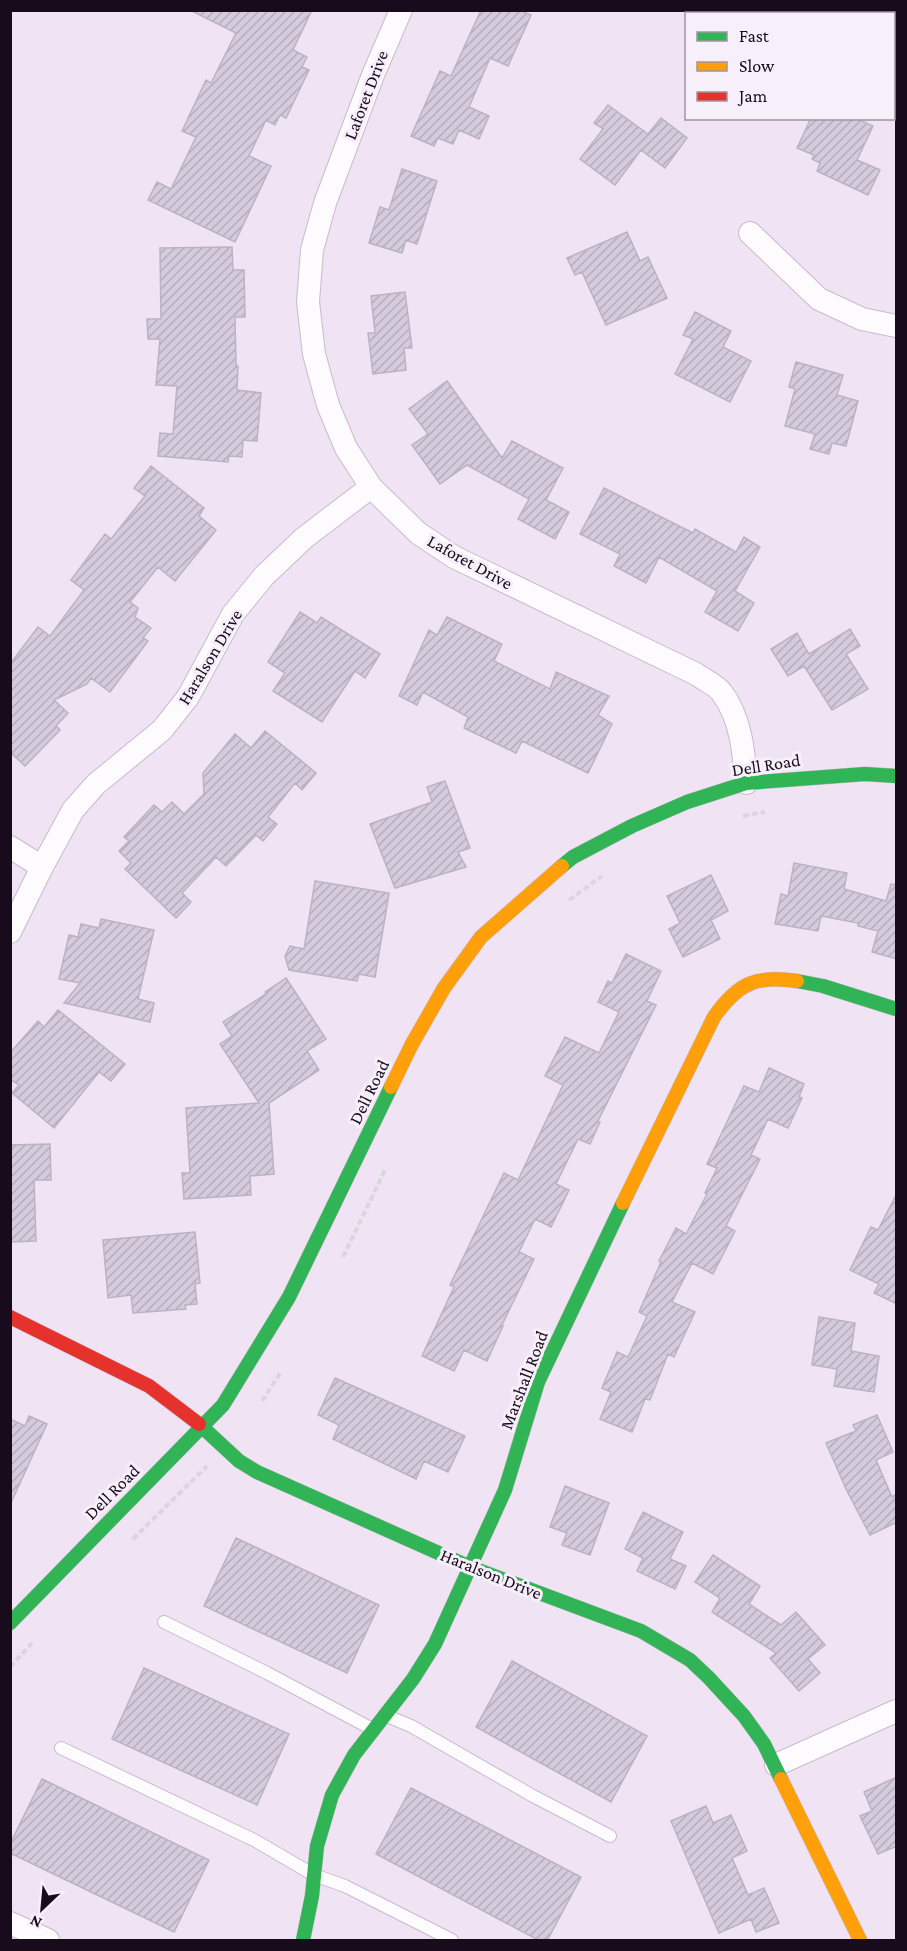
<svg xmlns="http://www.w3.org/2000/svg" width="907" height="1951" font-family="'Crimson Pro',serif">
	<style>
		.building { fill: url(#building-hatch); stroke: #bbb2c3; stroke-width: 1.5 }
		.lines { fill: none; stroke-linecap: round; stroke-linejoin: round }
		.lane-casing { stroke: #c8bbcc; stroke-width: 14 }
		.street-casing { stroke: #c8bbcc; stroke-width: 24 }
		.fast-casing { stroke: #c8bbcc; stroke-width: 15 }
		.slow-casing { stroke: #c8bbcc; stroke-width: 15 }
		.jam-casing { stroke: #c8bbcc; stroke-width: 15 }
		.path { stroke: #dbd6dc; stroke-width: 4; stroke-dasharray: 6 3; stroke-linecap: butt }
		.lane { stroke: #fdfbfd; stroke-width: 12 }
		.street { stroke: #fdfbfd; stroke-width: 22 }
		.fast { stroke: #30b455; stroke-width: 14 }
		.slow { stroke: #ff9f0a; stroke-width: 14 }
		.jam { stroke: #e5322d; stroke-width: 14 }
		.labels { text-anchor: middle; stroke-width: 6; stroke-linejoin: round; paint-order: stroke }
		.street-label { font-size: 18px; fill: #180c1c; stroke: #f7f0fa }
	</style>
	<defs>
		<pattern id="building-hatch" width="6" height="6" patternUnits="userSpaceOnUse" patternTransform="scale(1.5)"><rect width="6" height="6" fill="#d4cbdc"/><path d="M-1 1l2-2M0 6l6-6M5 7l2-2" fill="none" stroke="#b5adbc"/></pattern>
	</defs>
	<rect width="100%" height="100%" fill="#f0e3f4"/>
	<!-- building -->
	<path class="building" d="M190 10H312L293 50 307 57 302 67 309 70 286 118 280 115 275 125 266 120 249 156 271 166 235 242 148 200 157 182 171 189 196 137 182 131 206 80 211 83 236 33Z
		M481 10H520L531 15 508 66 490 58 469 107 489 116 479 139 459 130 453 144 438 138 434 146 411 136 440 71 451 76Z
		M608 105 648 134 661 118 687 138 665 168 641 150 615 185 580 159 603 129 594 123Z
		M811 118H856L873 126 857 160 880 170 868 195 817 171 820 163 812 159 814 155 797 148Z
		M402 169 437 181 417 244 406 240 402 253 369 243 380 207 389 210Z
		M627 232 640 261 648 257 667 298 606 325 582 272 575 275 567 258Z
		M232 247 233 270H244L245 317H235L236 366H238L237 390 261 393 257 441 243 440 242 457 229 456 228 462 158 456 160 433 173 434 177 386 156 385 160 339H148L147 319H161L160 248Z
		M405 292 412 348H404L406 370 373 374 368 333H375L371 296Z
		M695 312 731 331 723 347 751 361 730 402 675 374 693 339 683 335Z
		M796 362 843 375 837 395 858 401 846 446 832 443 829 454 810 449 815 434 785 426 795 389 789 387Z
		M447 381 502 458 512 441 563 468 546 500 569 512 555 539 518 519 529 499 467 465 440 484 412 445 428 434 409 409Z
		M151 466 204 508 199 516 216 530 175 581 158 567 130 602 138 608 135 617 151 628 143 638 148 641 110 692 91 678 87 684 54 700 68 713 56 726 60 730 25 766 10 752V664L38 627 50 636 84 590 71 580 105 534 111 539 145 496 134 488Z
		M604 488 693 533 695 529 736 552 744 537 760 547 735 591 754 603 738 631 705 612 717 591 659 557 646 583 614 566 620 554 580 534Z
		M300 612 317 623 321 617 380 654 365 678 355 671 322 722 273 691 285 673 268 662Z
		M447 617 502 644 494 661 550 689 556 672 609 696 598 715 612 724 588 773 522 741 516 753 464 728 468 717 423 692 417 705 399 696 429 630 437 635Z
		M850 629 860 646 846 654 868 689 832 710 804 666 788 676 771 649 797 633 809 654Z
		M265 731 316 773 302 790 295 783 268 817 277 824 263 841 256 835 226 866 216 857 182 893 191 902 176 918 125 869 131 863 119 851 129 841 124 837 154 805 162 812 172 802 184 814 204 794 203 773 235 734 251 748Z
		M445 781 470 848 458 852 466 867 395 888 370 824 432 802 427 787Z
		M794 863 847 873 844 889 886 901 891 884 897 885V959L872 952 878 931 858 926V923L821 916 818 931 775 924 781 894 788 896Z
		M711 875 728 911 711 920 720 939 683 957 669 929 680 923 667 896Z
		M315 881 389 893 375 977 359 974 357 981 289 970 285 956 290 946 304 949Z
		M101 919 154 930 138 999 154 1003 150 1022 64 1003 80 983 59 979 69 935 78 937 81 924 99 928Z
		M626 954 661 971 647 1001 656 1005 598 1121 600 1122 590 1144 578 1139 556 1184 569 1190 551 1227 535 1219 519 1252 534 1259 502 1325 503 1326 487 1361 464 1350 454 1371 422 1356 454 1287 450 1285 504 1173 518 1180 563 1085 545 1076 565 1037 599 1053 619 1012 598 1002 608 981 612 983Z
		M286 978 326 1039 307 1051 319 1070 269 1103 274 1174 250 1176 251 1195 184 1199 182 1173H190L186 1108 259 1103 220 1044 232 1036 223 1022 266 994 265 992Z
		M58 1010 125 1064 111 1081 99 1072 54 1128 12 1093 19 1085 10 1079V1053L38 1021 44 1027Z
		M769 1068 804 1084 799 1097 802 1098 788 1128 768 1119 751 1155 760 1159 726 1226 735 1231 713 1274 692 1263 672 1302 695 1312 674 1357 668 1354 650 1400 645 1399 632 1432 600 1419 611 1392 602 1388 617 1352 628 1357 647 1316 639 1312 661 1262 659 1261 676 1228 686 1234 707 1194 705 1193 717 1168 707 1164 744 1086 759 1092Z
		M50 1144 51 1180H34L36 1241 10 1242V1145Z
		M897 1193V1304L874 1293 879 1284 850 1270 871 1227 878 1230Z
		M195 1232 200 1283 195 1284 197 1304 185 1305 186 1309 133 1313 131 1295 108 1298 103 1240Z
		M819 1317 855 1323 851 1351 879 1356 874 1392 834 1386 837 1369 812 1365Z
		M335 1378 465 1436 448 1472 424 1461 416 1479 333 1439 339 1425 318 1415Z
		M877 1415 893 1452 876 1460 892 1497 897 1494V1522L870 1535 846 1489 826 1443 856 1431 853 1425Z
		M29 1416 47 1424 10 1505V1419L25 1426Z
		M565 1486 609 1503 590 1555 562 1545 567 1533 550 1527Z
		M643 1512 683 1532 670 1559 686 1566 675 1589 637 1571 643 1558 625 1549Z
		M236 1538 379 1605 347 1673 204 1606Z
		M713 1555 760 1586 749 1604 781 1625 796 1612 825 1645 808 1659 820 1673 799 1691 770 1658 776 1653 712 1612 720 1598 695 1582Z
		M512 1661 647 1736 611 1802 476 1727Z
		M144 1668 289 1734 257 1805 112 1739Z
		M897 1777V1846L878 1854 860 1816 872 1811 864 1792Z
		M42 1779 209 1860 174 1932 10 1853V1844Z
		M411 1788 581 1877 547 1941H540L376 1854Z
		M706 1806 713 1823 731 1815 747 1851 732 1858 748 1895 764 1888 779 1923 756 1932 751 1919 719 1933 671 1821Z"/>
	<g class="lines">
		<defs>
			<path id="lane" d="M164 1622 267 1673 374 1730
				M387 1716 411 1726 533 1796 610 1836
				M61 1748 254 1840 314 1875 345 1886 452 1940"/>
			<path id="street" d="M401 10 373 75 325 203 312 250 308 302 314 354 328 405 346 448 371 487 418 533 454 557 696 674C704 680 717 685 722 693 741 718 744 753 746 783
				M750 233 819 299 862 319 896 326
				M10 847 42 867
				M10 932 42 867 73 810 96 784 162 730 188 697 233 614 264 576 304 538 371 487
				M776 1765 896 1711
				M10 1923 48 1940"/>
			<path id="fast" d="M562 866 573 857 632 826 687 802 746 783 865 774 896 776
				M797 981 823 986 896 1009
				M199 1424 239 1461 257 1472 470 1567 641 1631 690 1660 709 1678 744 1716 764 1744 781 1779
				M10 1623 223 1405 289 1297 391 1087
				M303 1940 312 1896 317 1846 332 1795 354 1755 413 1679 435 1644 505 1490 538 1382 623 1203"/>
			<path id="slow" d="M391 1087 412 1044 444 988 481 937 562 866
				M623 1203 714 1017C738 983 756 975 797 981
				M781 1779 860 1940"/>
			<path id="jam" d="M10 1317 149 1386 199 1424"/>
		</defs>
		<!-- lane casing -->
		<use href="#lane" class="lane-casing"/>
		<!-- street casing -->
		<use href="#street" class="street-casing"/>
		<!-- fast casing -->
		<use href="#fast" class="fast-casing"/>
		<!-- slow casing -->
		<use href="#slow" class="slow-casing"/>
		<!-- jam casing -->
		<use href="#jam" class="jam-casing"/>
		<!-- path -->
		<path class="path" d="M743 816 765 812
			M569 900 602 876
			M343 1257 385 1170
			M262 1401 281 1372
			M133 1539 207 1466
			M10 1667 32 1643"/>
		<!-- lane -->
		<use href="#lane" class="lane"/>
		<!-- street -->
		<use href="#street" class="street"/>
		<!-- fast -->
		<use href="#fast" class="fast"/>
		<!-- slow -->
		<use href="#slow" class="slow"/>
		<!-- jam -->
		<use href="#jam" class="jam"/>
	</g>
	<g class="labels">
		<!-- street labels -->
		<g class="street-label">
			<text transform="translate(366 95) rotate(-69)" y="6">Laforet Drive</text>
			<text transform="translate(470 562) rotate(29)" y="6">Laforet Drive</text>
			<text transform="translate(210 657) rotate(-59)" y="6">Haralson Drive</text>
			<text transform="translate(766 765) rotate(-9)" y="6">Dell Road</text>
			<text transform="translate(369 1092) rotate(-64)" y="6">Dell Road</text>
			<text transform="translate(524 1380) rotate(-69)" y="6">Marshall Road</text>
			<text transform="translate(112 1492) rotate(-45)" y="6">Dell Road</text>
			<text transform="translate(491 1574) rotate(22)" y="6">Haralson Drive</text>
		</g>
	</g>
	<!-- border -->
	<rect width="907" height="1951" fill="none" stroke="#180c1c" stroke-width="24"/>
	<!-- legend -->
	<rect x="685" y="12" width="210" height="108" fill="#f7f0fa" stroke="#9e95a1" stroke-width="1.5"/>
	<rect x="697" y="32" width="30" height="9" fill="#30b455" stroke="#9e95a1" stroke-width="1.5"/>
	<text x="739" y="42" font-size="18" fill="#180c1c">Fast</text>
	<rect x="697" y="62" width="30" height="9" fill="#ff9f0a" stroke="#9e95a1" stroke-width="1.5"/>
	<text x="739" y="72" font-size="18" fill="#180c1c">Slow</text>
	<rect x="697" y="92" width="30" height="9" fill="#e5322d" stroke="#9e95a1" stroke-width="1.5"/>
	<text x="739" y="102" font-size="18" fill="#180c1c">Jam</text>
	<!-- north arrow -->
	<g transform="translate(42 1909) rotate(206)" stroke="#f7f0fa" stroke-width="4.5" paint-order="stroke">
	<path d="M0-4.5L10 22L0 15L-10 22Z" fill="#180c1c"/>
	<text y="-9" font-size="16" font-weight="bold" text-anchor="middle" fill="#180c1c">N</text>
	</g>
</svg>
